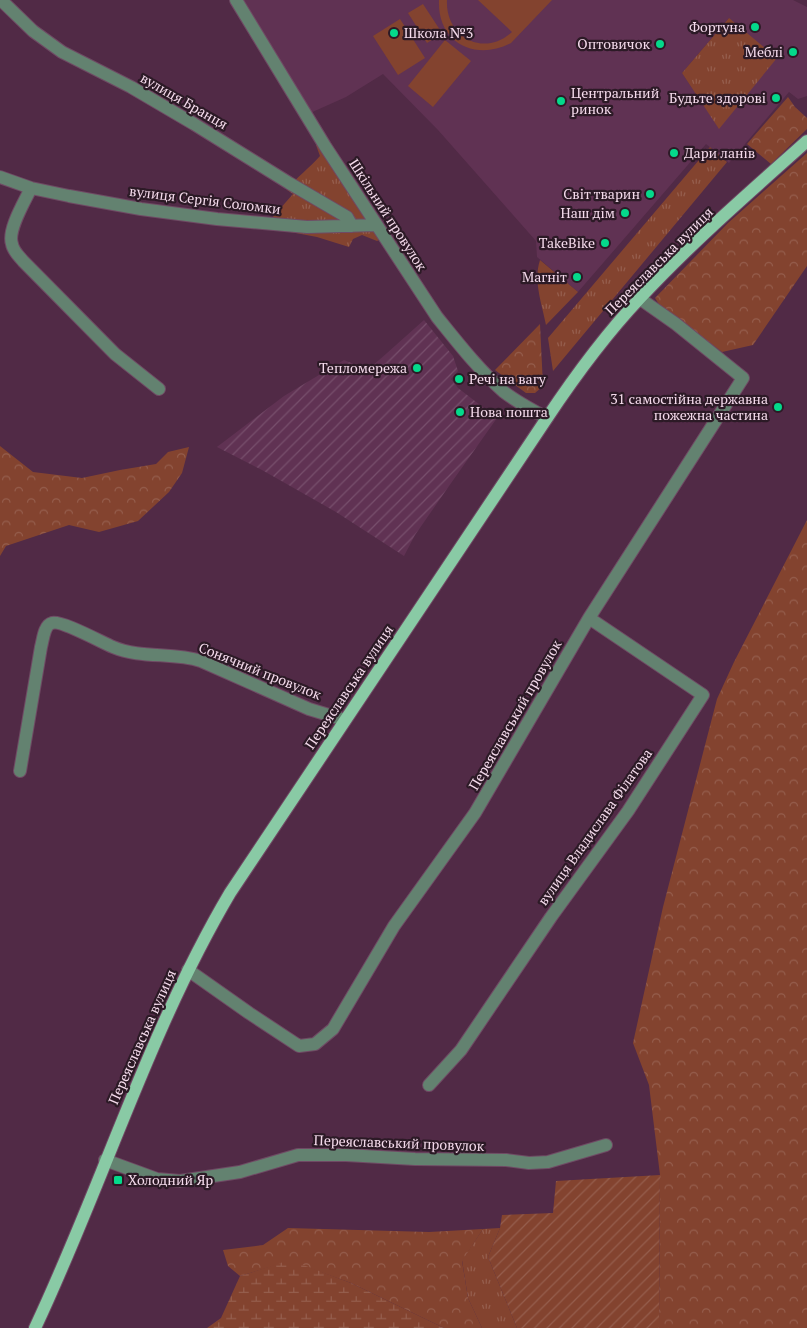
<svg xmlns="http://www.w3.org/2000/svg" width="807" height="1328" font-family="'PT Serif',serif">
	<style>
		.built { fill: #603253; fill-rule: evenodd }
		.industrial { fill: url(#industrial-furrows) }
		.grass { fill: url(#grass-tufts) }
		.forest { fill: url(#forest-crowns) }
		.wetland { fill: url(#wetland-marsh) }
		.park { fill: #83432f }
		.garden { fill: url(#garden-furrows) }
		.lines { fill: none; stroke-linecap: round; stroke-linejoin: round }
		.minor-casing { stroke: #6f4a64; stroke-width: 14 }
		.major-casing { stroke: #6f4a64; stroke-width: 14 }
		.minor { stroke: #638270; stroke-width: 12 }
		.major { stroke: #89caa5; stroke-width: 12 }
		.poi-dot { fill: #04d98b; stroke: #2c1a26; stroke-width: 2 }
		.labels { text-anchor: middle; stroke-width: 4.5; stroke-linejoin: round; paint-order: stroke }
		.poi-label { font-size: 14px; fill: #f5dbec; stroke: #2c1a26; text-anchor: end }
		.street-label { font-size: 14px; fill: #f5dbec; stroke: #2c1a26 }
	</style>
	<defs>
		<pattern id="industrial-furrows" width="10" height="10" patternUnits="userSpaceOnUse" patternTransform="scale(1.25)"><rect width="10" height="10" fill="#603253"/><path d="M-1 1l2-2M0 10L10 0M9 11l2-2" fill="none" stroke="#774f6c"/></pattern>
		<pattern id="grass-tufts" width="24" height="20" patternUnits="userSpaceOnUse" patternTransform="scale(1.25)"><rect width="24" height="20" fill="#83432f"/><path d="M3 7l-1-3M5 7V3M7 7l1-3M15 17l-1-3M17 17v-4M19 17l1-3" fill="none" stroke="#955e4d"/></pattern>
		<pattern id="forest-crowns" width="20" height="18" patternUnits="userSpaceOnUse" patternTransform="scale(1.25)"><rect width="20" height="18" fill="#83432f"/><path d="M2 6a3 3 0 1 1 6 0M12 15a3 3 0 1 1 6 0" fill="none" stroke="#955e4d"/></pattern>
		<pattern id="wetland-marsh" width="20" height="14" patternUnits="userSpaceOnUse" patternTransform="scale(1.25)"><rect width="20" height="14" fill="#83432f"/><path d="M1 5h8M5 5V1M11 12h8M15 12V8" fill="none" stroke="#955e4d"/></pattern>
		<pattern id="garden-furrows" width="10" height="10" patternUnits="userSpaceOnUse" patternTransform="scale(1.25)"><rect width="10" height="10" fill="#83432f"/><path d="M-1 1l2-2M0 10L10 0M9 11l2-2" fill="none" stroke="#955e4d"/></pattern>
	</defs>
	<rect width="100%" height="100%" fill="#512a46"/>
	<!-- built -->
	<path class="built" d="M241 0H793L807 7V96L798 99 789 92 729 163 706 144 578 292 537 257 536 241 438 130 383 74 346 97 308 114ZM729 18 719 128 682 73Z"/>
	<!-- industrial -->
	<path class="industrial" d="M424 320 453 356 458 371 451 379 458 388 497 418 449 486 415 535 404 556 336 512 262 470 217 447 284 396 344 360 368 370Z"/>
	<!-- grass -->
	<path class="grass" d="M729 18 777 58 719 129 682 73Z
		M323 139 386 236 377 241 362 235 353 239 349 247 317 237 264 227 293 194 287 190C296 177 310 168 320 156L316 145Z
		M710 147 727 162 553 371 548 338Z
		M540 260 578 292 546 325C542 304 533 281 540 260Z
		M500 1228 488 1257 517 1328H482L468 1298 462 1260 483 1229Z"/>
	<!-- forest -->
	<path class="forest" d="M788 97 795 107 807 118V129L771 164 747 144Z
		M807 153V266L753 345 722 352 682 322 664 312 655 298 728 223Z
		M540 324 543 386 535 393H526L495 370Z
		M0 446 33 472 82 478 120 470 156 464 168 452 189 447 182 473 169 492 138 521 99 532 69 525 6 546 0 556Z
		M807 520V1328H659L660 1175 649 1085 633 1043 663 907 717 699 734 662Z
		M288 1228 429 1232 483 1229 462 1261 468 1298 482 1328H444L351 1283 290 1261 240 1276 228 1266 223 1250 263 1245Z"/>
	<!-- wetland -->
	<path class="wetland" d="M290 1260 351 1283 444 1328H207L221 1318 240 1276Z"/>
	<!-- park -->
	<path class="park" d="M439 0H447C445 37 484 58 512 32L478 0H552L511 43C475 62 437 42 439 0Z
		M423 4 442 33 427 43 408 13Z
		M400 19 425 58 398 75 373 36Z
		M445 40 471 61 433 107 408 86Z"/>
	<!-- garden -->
	<path class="garden" d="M660 1175 659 1328H517L488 1257 500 1228 502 1215 553 1213 556 1181Z"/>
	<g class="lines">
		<defs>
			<path id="minor" d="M1 0 33 31 62 52 131 87 194 124 289 183 347 217 352 226
				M236 0 325 146 437 317C458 343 479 370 504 392 517 402 532 410 547 418
				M0 177 31 188 69 196 141 209 217 219 307 227 377 225
				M31 188C25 201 7 230 12 244 13 251 19 256 23 261L115 354 159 389
				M20 771 41 647C43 640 44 625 52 623 61 620 101 642 113 647 141 659 172 652 201 661L309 709 345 720
				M188 970 249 1013 299 1046 315 1044 333 1029 394 926 475 813 589 618 743 378 676 324 639 298
				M429 1085 461 1050 551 917 628 811 703 695 589 618
				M105 1160 157 1179 180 1181 240 1172 298 1155H346L415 1159 506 1160 529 1163 548 1162 606 1145"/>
			<path id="major" d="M35 1328C103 1184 149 1030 230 893L547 418C575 376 605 335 640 298 692 242 750 192 807 141"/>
		</defs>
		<!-- minor casing -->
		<use href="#minor" class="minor-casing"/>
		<!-- major casing -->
		<use href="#major" class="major-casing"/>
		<!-- minor -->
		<use href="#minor" class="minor"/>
		<!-- major -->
		<use href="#major" class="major"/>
	</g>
	<!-- markers -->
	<g class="poi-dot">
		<circle cx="755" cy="27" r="5"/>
		<circle cx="394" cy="33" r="5"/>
		<circle cx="660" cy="44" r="5"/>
		<circle cx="793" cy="52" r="5"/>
		<circle cx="776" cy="98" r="5"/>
		<circle cx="561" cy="101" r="5"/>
		<circle cx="674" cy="153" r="5"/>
		<circle cx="650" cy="194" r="5"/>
		<circle cx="625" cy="213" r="5"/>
		<circle cx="605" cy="243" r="5"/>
		<circle cx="577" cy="277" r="5"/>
		<circle cx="417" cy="368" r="5"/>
		<circle cx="459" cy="379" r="5"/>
		<circle cx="778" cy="407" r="5"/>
		<circle cx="460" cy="412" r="5"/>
		<rect x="113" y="1175" width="10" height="10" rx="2.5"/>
	</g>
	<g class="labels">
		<!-- poi labels -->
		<g class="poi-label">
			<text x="745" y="32">Фортуна</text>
			<text x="404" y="38" text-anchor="start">Школа №3</text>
			<text x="650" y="49">Оптовичок</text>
			<text x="783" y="57">Меблі</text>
			<text x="571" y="98" text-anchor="start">Центральний<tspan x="571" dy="16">ринок</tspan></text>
			<text x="766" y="103">Будьте здорові</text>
			<text x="684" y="158" text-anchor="start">Дари ланів</text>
			<text x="640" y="199">Світ тварин</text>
			<text x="615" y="218">Наш дім</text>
			<text x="595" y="248">TakeBike</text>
			<text x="567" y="282">Магніт</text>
			<text x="407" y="373">Тепломережа</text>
			<text x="469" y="384" text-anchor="start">Речі на вагу</text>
			<text x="768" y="404">31 самостійна державна<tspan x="768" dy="16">пожежна частина</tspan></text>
			<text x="470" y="417" text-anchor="start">Нова пошта</text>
			<text x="128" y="1185" text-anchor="start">Холодний Яр</text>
		</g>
		<!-- street labels -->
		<g class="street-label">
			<text transform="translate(184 101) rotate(30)" y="5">вулиця Бранця</text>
			<text transform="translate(205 200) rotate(7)" y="5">вулиця Сергія Соломки</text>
			<text transform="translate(388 215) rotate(57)" y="5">Шкільний провулок</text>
			<text transform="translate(659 261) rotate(-45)" y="5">Переяславська вулиця</text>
			<text transform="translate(260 671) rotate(22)" y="5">Сонячний провулок</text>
			<text transform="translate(349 687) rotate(-56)" y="5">Переяславська вулиця</text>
			<text transform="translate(515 715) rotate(-60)" y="5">Переяславський провулок</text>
			<text transform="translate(595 827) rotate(-55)" y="5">вулиця Владислава Філатова</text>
			<text transform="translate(142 1037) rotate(-66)" y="5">Переяславська вулиця</text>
			<text transform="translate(399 1143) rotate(2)" y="5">Переяславський провулок</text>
		</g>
	</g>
</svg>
